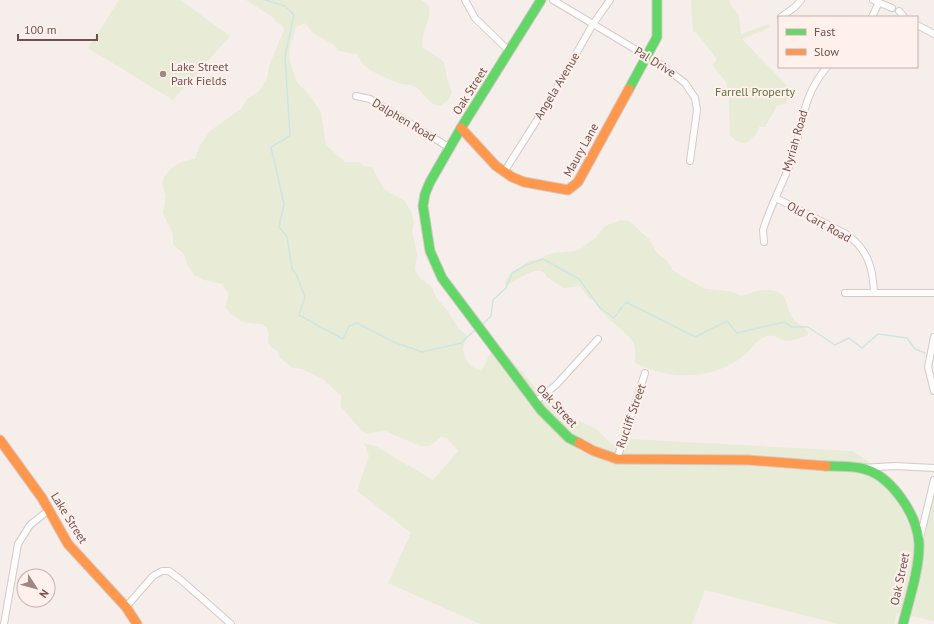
<svg xmlns="http://www.w3.org/2000/svg" width="934" height="624" font-family="'PT Sans',sans-serif">
	<style>
		.green { fill: #e8ebd6 }
		.lines { fill: none; stroke-linecap: round; stroke-linejoin: round }
		.stream { stroke: #cde6e1; stroke-width: 1.5 }
		.street-casing { stroke: #d4cac8; stroke-width: 8 }
		.fast-casing { stroke: #d5c9c7; stroke-width: 11 }
		.slow-casing { stroke: #d5c9c7; stroke-width: 11 }
		.street { stroke: #fefcfc; stroke-width: 6 }
		.fast { stroke: #63d668; stroke-width: 9 }
		.slow { stroke: #ff974d; stroke-width: 9 }
		.poi-dot { fill: #a08784; stroke: #fef1ec; stroke-width: 1.5 }
		.labels { text-anchor: middle; stroke-width: 4; stroke-linejoin: round; paint-order: stroke }
		.street-label { font-size: 12px; fill: #724f4c; stroke: #fef1ec }
		.poi-label { font-size: 12px; fill: #724f4c; stroke: #fef1ec; text-anchor: start }
		.park-label { font-size: 12px; fill: #5e7242; stroke: #fef1ec }
	</style>
	<rect width="100%" height="100%" fill="#f6eeeb"/>
	<!-- green -->
	<path class="green" d="M119 0H180L230 36 173 100 88 48Z
		M246 0H421L429 6C432 18 421 32 422 47L444 62 447 78 452 93 448 100 440 106C427 104 423 90 413 86 410 84 405 85 401 84 388 78 375 75 364 65 361 62 360 58 357 54L339 51 334 45 312 32 305 23 296 27 289 50 290 62 297 82 311 97 321 112 326 145 345 162H359L363 166 372 167 384 189 405 201 412 213 414 222 412 230 417 254 415 270 421 279 431 286 436 297 449 313 459 329 467 335C467 340 464 344 463 348 463 359 471 368 481 371L496 343 556 410 596 429 613 445 621 444 630 439 852 451C885 468 899 503 914 536L925 538 932 479H934V621L897 613 894 624H838L705 590 692 624H480L388 583 411 533 357 491 369 456 364 443 377 447 433 480 458 451 447 438 441 437 430 446H420L385 431 367 433 362 431 341 407V396L323 379 302 369 293 368 280 358 277 351 271 347 268 342 269 334 266 327 262 324 242 322 231 314 225 307 229 294 222 284 205 280 194 275 187 265 184 254 173 244V234L163 213 166 195 162 184C166 169 180 160 195 159L199 147 210 131 241 109 248 98 259 91 267 78 269 66 284 30 282 25 277 23 274 18Z
		M691 0H729L732 7 739 15 741 34 769 24 771 27 742 39 788 87 786 92 790 96 785 104 777 106 765 127H759L756 134 746 143 736 141 730 135 729 98 726 82 712 65 717 60 716 58 695 31 693 33Z
		M620 220 629 221 649 239 657 253 667 261 673 271 705 289 729 291 742 296C754 291 777 284 785 299 788 305 788 312 792 317 795 322 804 327 808 332V335C801 338 792 342 784 340 777 338 774 334 767 336 756 339 750 352 741 358 710 380 669 380 635 363 635 357 636 349 634 344 628 331 598 314 597 303L589 298 580 286 563 288C558 284 552 281 547 277 545 275 546 274 543 272 534 266 515 282 505 286V281L509 275 529 261 539 259 552 253 575 251 582 248 595 238 605 226Z"/>
	<g class="lines">
		<!-- stream -->
		<path class="stream" d="M265 0 285 6 294 15 285 56 290 136 271 147 284 204 279 227 287 237 292 269 297 276 305 297 299 315 343 339 349 326 357 323 394 342 422 352 461 343 476 329
			M481 326 491 316 493 300 506 288 512 273 526 265 543 259 579 279 600 308 614 318 626 302 695 337 727 321 737 333 784 322 792 327H808L835 345 849 338 862 348 878 334 907 338 915 349 925 353"/>
		<defs>
			<path id="street" d="M465 0 475 18 509 51
				M553 0 663 66 685 83 695 98 697 110 690 161
				M873 0 892 8
				M899 11 904 17
				M781 17 795 7 801 0
				M872 17 879 2
				M917 25 934 34
				M356 96 370 99 450 148
				M504 172 551 98 593 24 610 0
				M776 198 846 234C868 249 873 268 874 293
				M764 242 763 230C770 206 783 184 791 161 803 127 801 97 827 67
				M845 293H934
				M934 337 928 367 934 391
				M535 402 556 385 598 339
				M617 459 645 373
				M861 468 895 466 934 468
				M920 538 934 480
				M126 607 153 576 162 571H169L181 580 231 624
				M4 624 18 544 30 525 49 510"/>
			<path id="fast" d="M541 0 461 128 430 182 425 194 423 206 430 251 442 278 541 410 569 438 579 443
				M629 89 657 37V0
				M826 466C837 466 849 466 860 468 890 473 917 514 919 543 920 567 909 600 903 624"/>
			<path id="slow" d="M461 128 496 166 512 177 524 182 568 190 578 182 629 89
				M0 440 42 498 68 544 126 607 137 624
				M579 443 594 451 617 459 748 460 826 466"/>
		</defs>
		<!-- street casing -->
		<use href="#street" class="street-casing"/>
		<!-- fast casing -->
		<use href="#fast" class="fast-casing"/>
		<!-- slow casing -->
		<use href="#slow" class="slow-casing"/>
		<!-- street -->
		<use href="#street" class="street"/>
		<!-- fast -->
		<use href="#fast" class="fast"/>
		<!-- slow -->
		<use href="#slow" class="slow"/>
	</g>
	<!-- markers -->
	<circle class="poi-dot" cx="163" cy="74" r="4"/>
	<g class="labels">
		<!-- street labels -->
		<g class="street-label">
			<text transform="translate(655 62) rotate(32)" y="4">Pal Drive</text>
			<text transform="translate(557 86) rotate(-59)" y="4">Angela Avenue</text>
			<text transform="translate(470 91) rotate(-58)" y="4">Oak Street</text>
			<text transform="translate(404 120) rotate(31)" y="4">Dalphen Road</text>
			<text transform="translate(795 141) rotate(-74)" y="4">Myriah Road</text>
			<text transform="translate(581 150) rotate(-61)" y="4">Maury Lane</text>
			<text transform="translate(819 222) rotate(29)" y="4">Old Cart Road</text>
			<text transform="translate(557 406) rotate(47)" y="4">Oak Street</text>
			<text transform="translate(631 416) rotate(-71)" y="4">Rucliff Street</text>
			<text transform="translate(69 518) rotate(58)" y="4">Lake Street</text>
			<text transform="translate(900 579) rotate(-78)" y="4">Oak Street</text>
		</g>
		<!-- poi labels -->
		<g class="poi-label">
			<text x="171" y="71">Lake Street<tspan x="171" dy="14">Park Fields</tspan></text>
		</g>
		<!-- park labels -->
		<g class="park-label">
			<text x="755" y="96">Farrell Property</text>
		</g>
	</g>
	<!-- legend -->
	<rect x="778" y="16" width="140" height="52" fill="#fef1ec" stroke="#c6b0ac"/>
	<rect x="786" y="29" width="20" height="6" fill="#63d668" stroke="#c6b0ac"/>
	<text x="814" y="36" font-size="12" fill="#724f4c">Fast</text>
	<rect x="786" y="49" width="20" height="6" fill="#ff974d" stroke="#c6b0ac"/>
	<text x="814" y="56" font-size="12" fill="#724f4c">Slow</text>
	<!-- north arrow -->
	<g transform="translate(36 588) rotate(126)"><circle r="19" fill="#fef1ec" stroke="#c6b0ac"/>
	<path d="M0-3L7 15L0 10L-7 15Z" fill="#a08784"/>
	<text y="-6" font-size="11" font-weight="bold" text-anchor="middle" fill="#724f4c">N</text>
	</g>
	<!-- scale -->
	<path d="M18 34v6h79v-6" fill="none" stroke="#724f4c" stroke-width="2"/>
	<text x="24" y="34" font-size="12" fill="#724f4c" stroke="#fef1ec" stroke-width="3" paint-order="stroke">100 m</text>
</svg>
